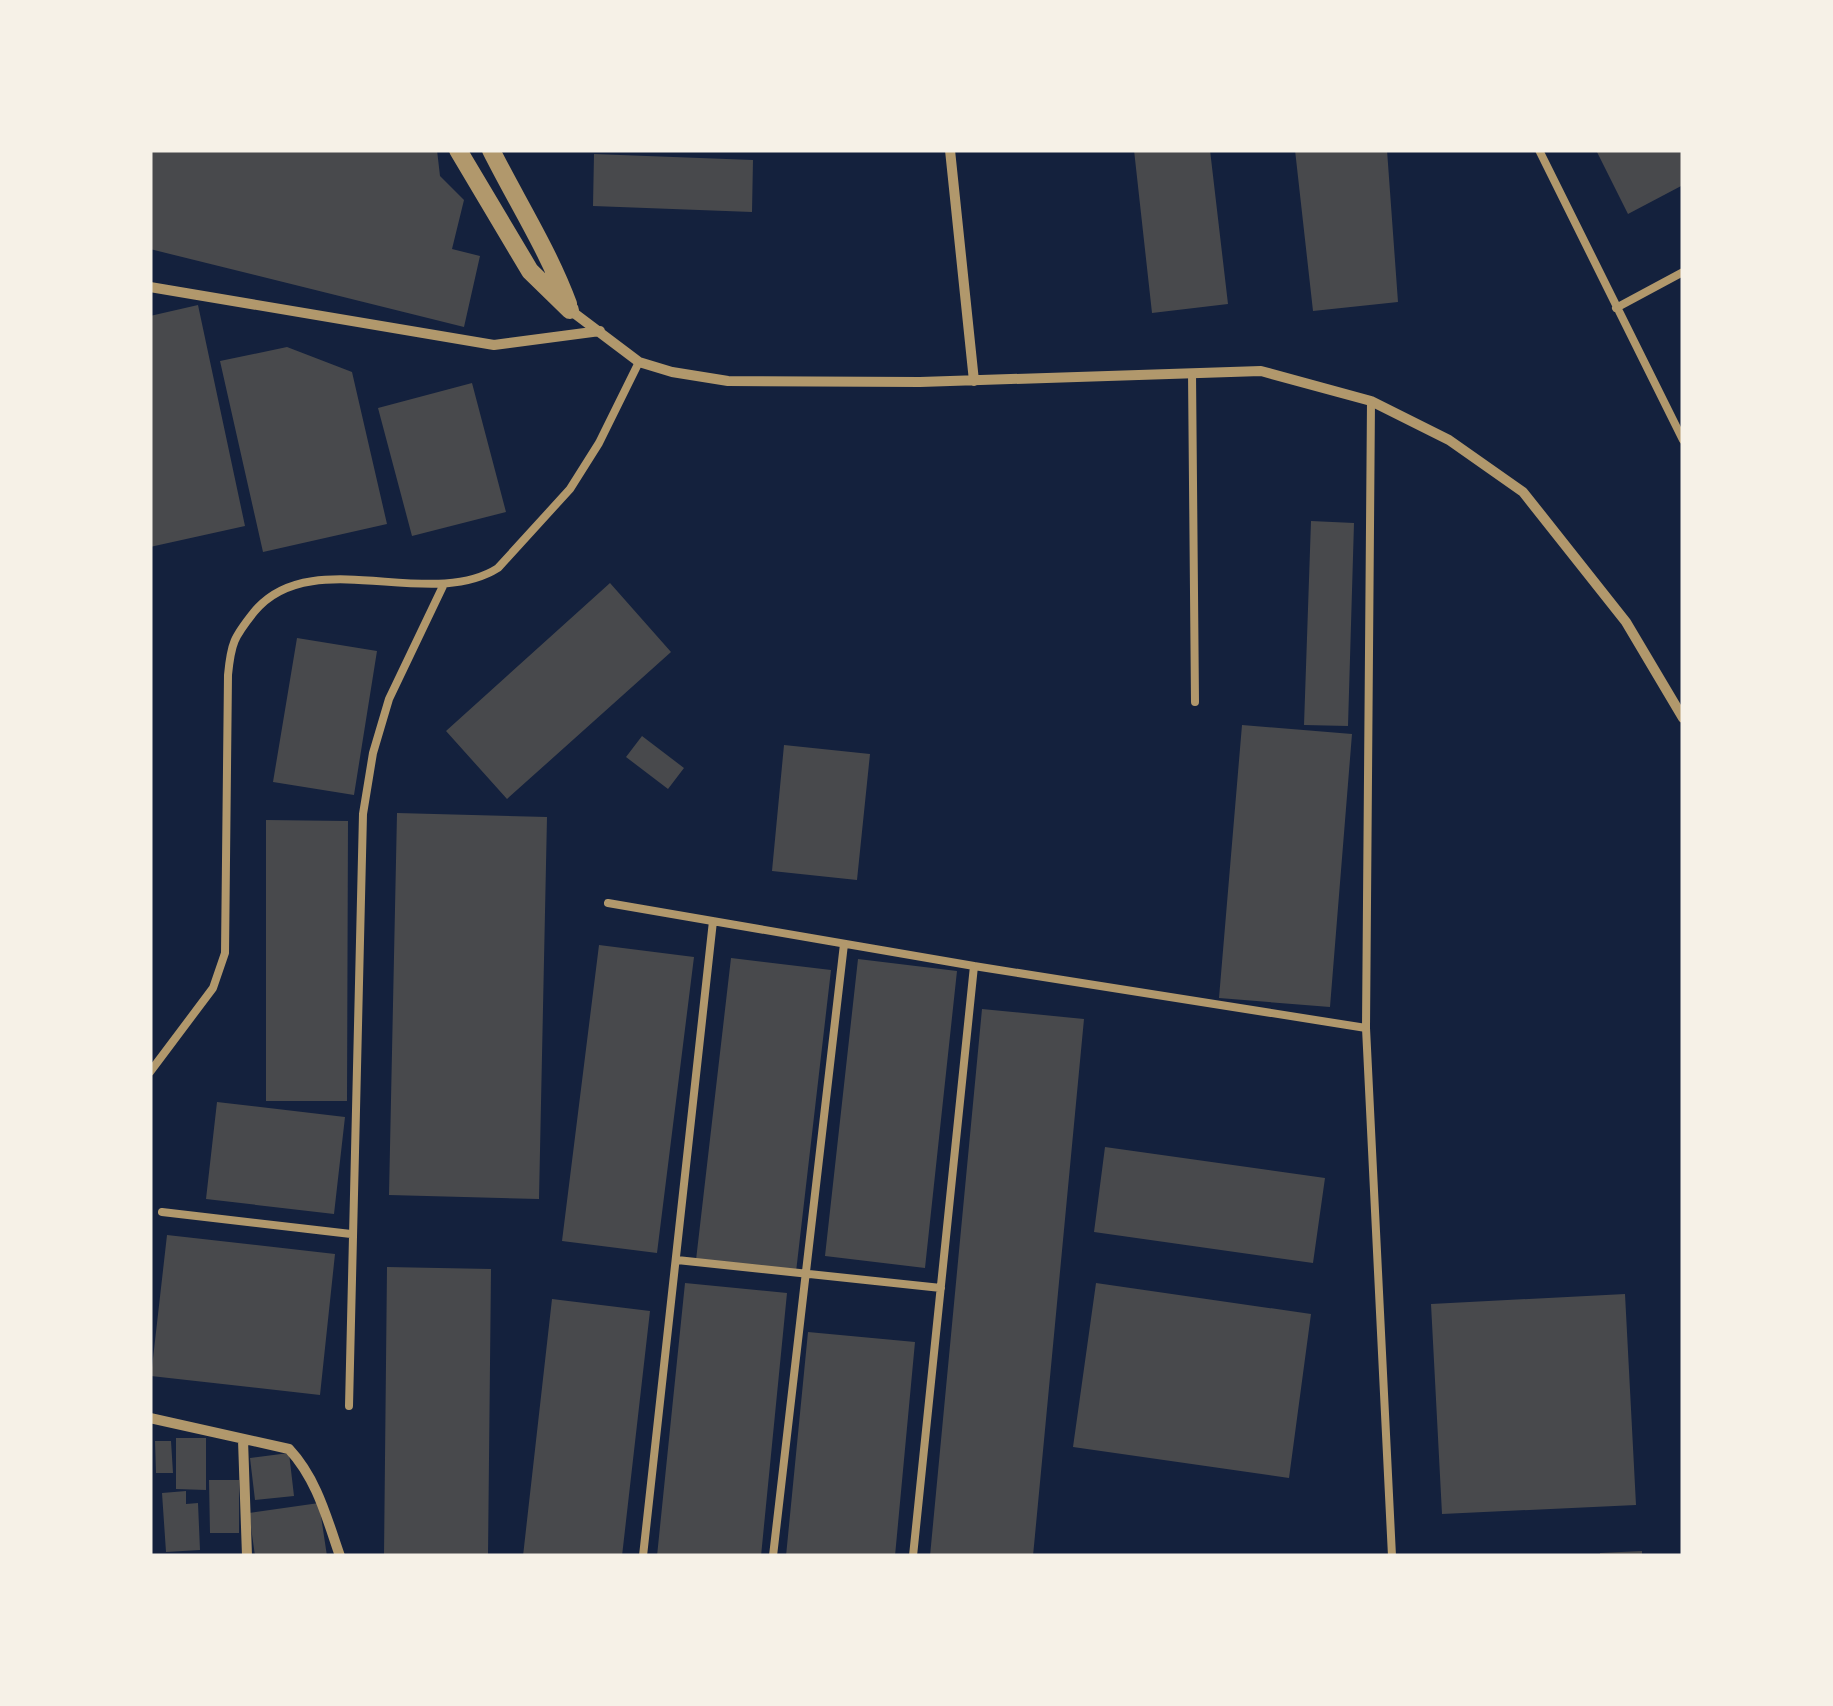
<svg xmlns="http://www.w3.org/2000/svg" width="1833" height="1706" font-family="'Alegreya Sans',sans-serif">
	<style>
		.building { fill: #48494c }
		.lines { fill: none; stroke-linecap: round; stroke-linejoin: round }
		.service { stroke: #b1986c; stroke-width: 8 }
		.minor { stroke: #b1986c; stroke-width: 10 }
		.tertiary { stroke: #b1986c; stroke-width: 18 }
	</style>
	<rect width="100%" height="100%" fill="#14213d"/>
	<!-- building -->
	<path class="building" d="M150 150H437L440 176 464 200 452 249 480 256 464 327 150 249Z
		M1134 150H1210L1228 304 1152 313Z
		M1295 150H1387L1398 302 1313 311Z
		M1596 150H1683V185L1628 214Z
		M594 154 753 160 752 212 593 206Z
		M198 305 245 526 150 547V316Z
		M287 347 352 372 387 524 263 552 220 361Z
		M472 383 506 512 412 536 378 408Z
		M1311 521 1354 523 1348 726 1304 725Z
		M610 583 671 652 507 799 446 731Z
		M297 638 377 651 354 795 273 782Z
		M1242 725 1352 734 1330 1007 1219 998Z
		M642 736 684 768 668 789 626 757Z
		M784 745 870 754 857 880 772 871Z
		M397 813 547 817 539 1199 389 1195Z
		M266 820 348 821 347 1101H266Z
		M599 945 694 957 657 1253 562 1241Z
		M731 958 831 970 796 1272 696 1260Z
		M858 959 957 971 925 1268 825 1256Z
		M982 1009 1084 1019 1033 1556H930Z
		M217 1102 345 1117 334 1214 206 1199Z
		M1105 1147 1325 1178 1313 1263 1094 1232Z
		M167 1235 335 1254 320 1395 151 1376Z
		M387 1267 491 1269 488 1556H384Z
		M685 1283 787 1293 761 1556H657Z
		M1096 1283 1311 1314 1289 1478 1073 1447Z
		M1625 1294 1636 1505 1442 1514 1431 1304Z
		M552 1299 650 1311 622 1556H523Z
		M808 1332 915 1342 895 1556H786Z
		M176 1438H206V1490L176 1489Z
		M155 1441H171L173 1473H156Z
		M289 1453 294 1496 255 1500 250 1458Z
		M209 1480H239V1533H210Z
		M186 1491V1504L198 1503 200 1550 166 1552 162 1493Z
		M319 1503 327 1556H255L249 1513Z
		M1642 1551V1556H1600V1553Z"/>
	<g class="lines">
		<!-- service -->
		<path class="service" d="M1539 150 1683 440
			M1616 308 1683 272
			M1192 373 1195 702
			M1371 401 1366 1028 1392 1556
			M608 903 974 966 913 1556
			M974 966 1366 1028
			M150 1072 213 988 225 953 228 675C231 643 234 637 254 612 310 543 429 612 498 568L570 489 599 443 639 362
			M162 1212 351 1234
			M677 1260 941 1288
			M349 1406 363 814 373 753 389 699 443 586
			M643 1556 713 921
			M773 1556 844 944"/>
		<!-- minor -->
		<path class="minor" d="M950 150 974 381
			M150 287 494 345 600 331
			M570 310 639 362 672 372 728 381 920 382 1261 371 1371 401 1449 440 1523 492 1626 622 1683 718
			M150 1418 289 1449C317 1479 327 1519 340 1556
			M243 1440 247 1556"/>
		<!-- tertiary -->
		<path class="tertiary" d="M458 150 530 271 570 310
			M491 150C517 202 548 250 568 304"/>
	</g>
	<!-- border -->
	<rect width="1833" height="1706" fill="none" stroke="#f6f1e7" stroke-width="305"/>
</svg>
